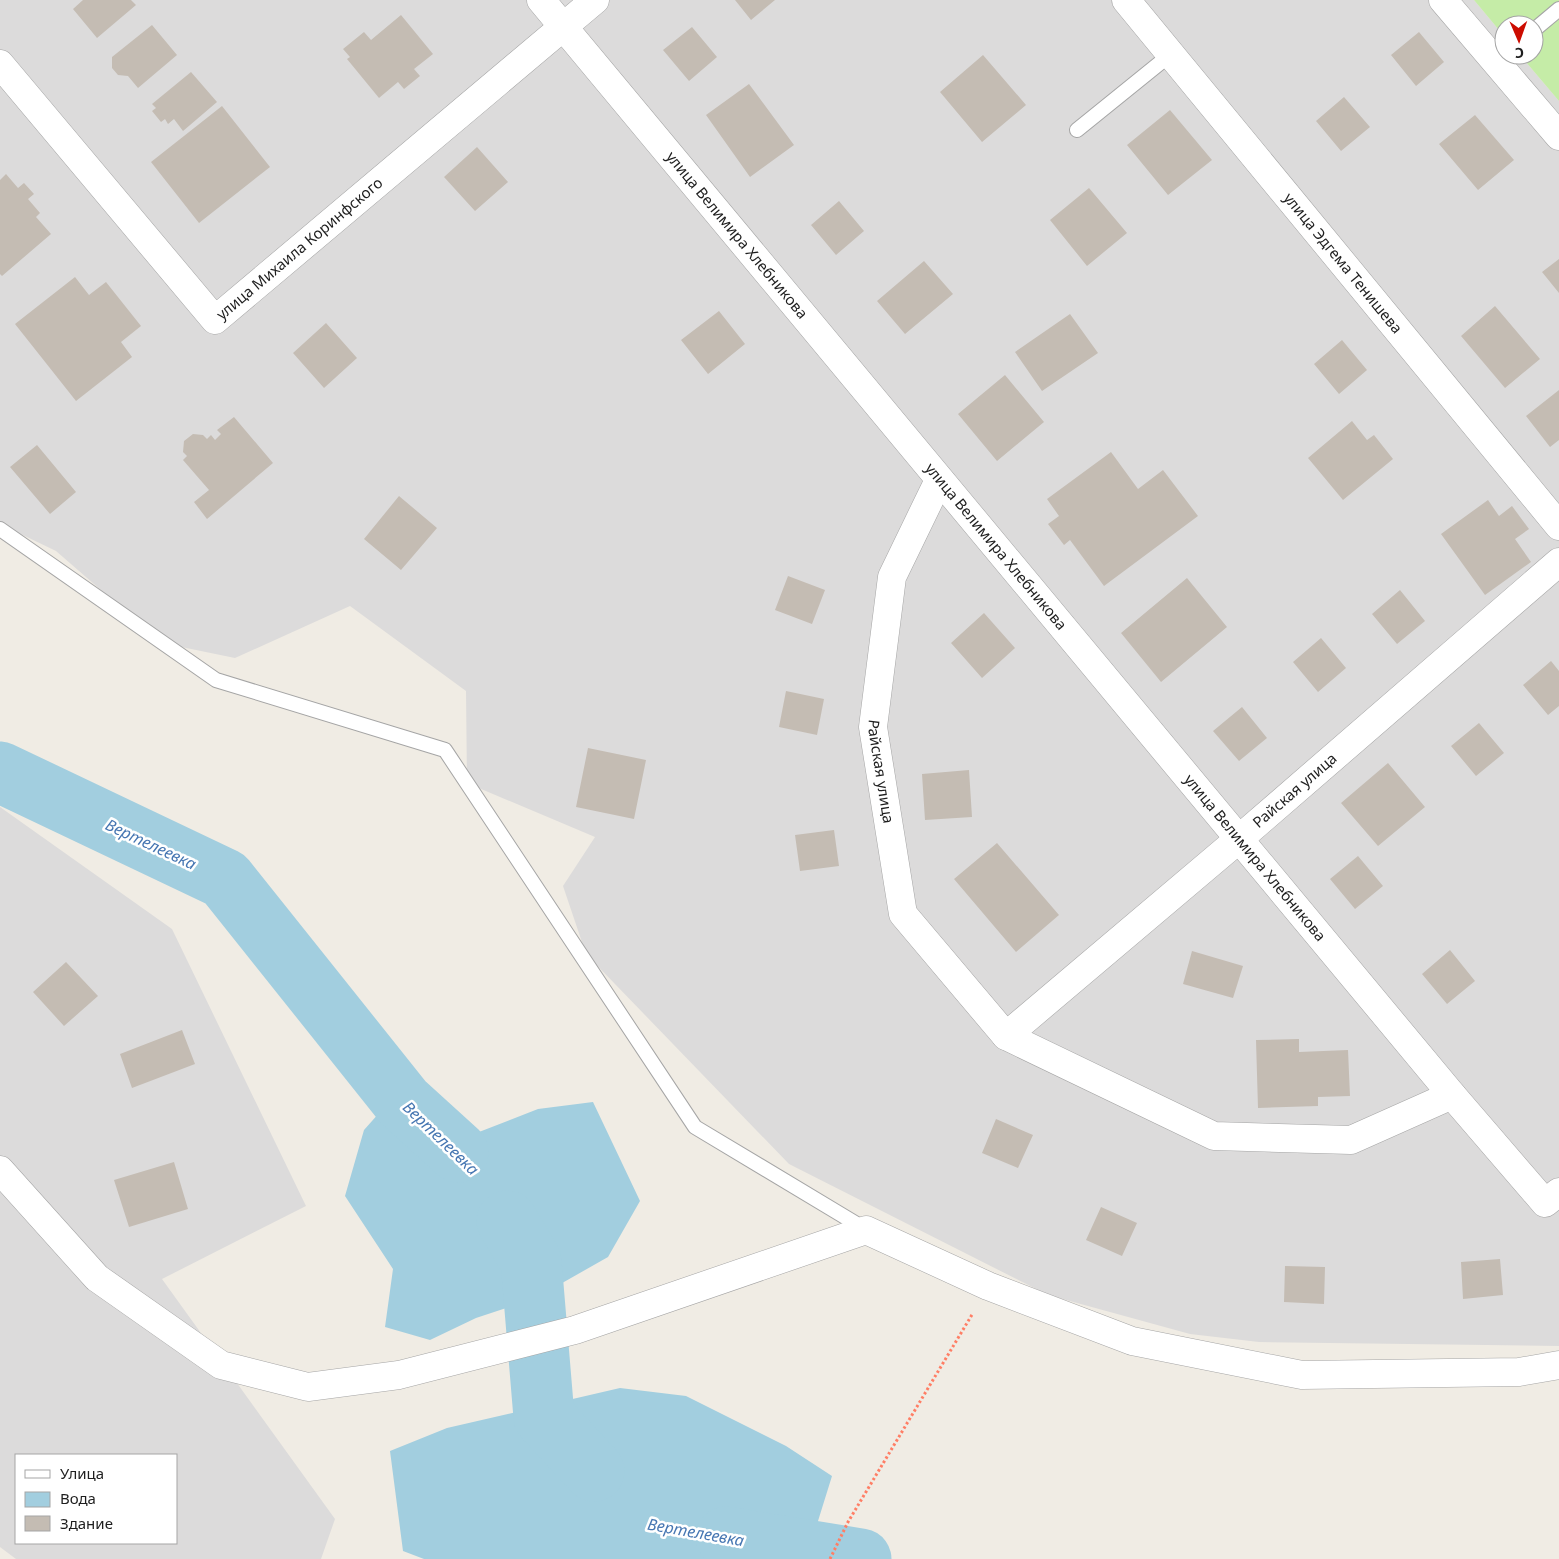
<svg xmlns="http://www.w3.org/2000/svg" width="1559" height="1559" font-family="'Noto Sans',sans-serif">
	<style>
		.residential { fill: #dcdbdb; fill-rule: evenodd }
		.grass { fill: #c5eca7 }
		.water { fill: #a2cedf }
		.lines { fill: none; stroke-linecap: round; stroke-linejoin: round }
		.river { stroke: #a2cedf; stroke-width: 61 }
		.building { fill: #c4bcb3 }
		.service-casing { stroke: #a5a5a5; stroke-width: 16 }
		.minor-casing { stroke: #a5a5a5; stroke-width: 29 }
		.path { stroke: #ff7e65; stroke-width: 3; stroke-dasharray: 2.5 2.5; stroke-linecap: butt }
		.service { stroke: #fff; stroke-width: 14 }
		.minor { stroke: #fff; stroke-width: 28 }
		.labels { text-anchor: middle; stroke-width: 5; stroke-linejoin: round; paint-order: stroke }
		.street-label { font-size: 15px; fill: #1e1e1e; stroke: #fff }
		.water-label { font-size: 16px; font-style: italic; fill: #4676b2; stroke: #fff }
	</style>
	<rect width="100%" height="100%" fill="#f0ece4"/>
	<!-- residential -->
	<path class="residential" d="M0 0H1474L1504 36V55H1520L1559 101V1346L1259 1342 1190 1334 1048 1295 789 1164 586 954 563 886 595 837 467 783 466 691 350 606 235 658 162 643 56 551 0 524Z
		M0 807 172 929 306 1206 162 1279 335 1519 321 1559H16L0 1547ZM16 1455H176V1543H16Z"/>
	<!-- grass -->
	<path class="grass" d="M1474 0H1559V101L1520 55H1534V25H1504V36Z"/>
	<!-- water -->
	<path class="water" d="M396 1094 479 1132 538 1109 593 1102 640 1201 608 1257 534 1299 476 1318 430 1340 385 1327 393 1269 345 1196 364 1130Z
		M620 1388 686 1396 786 1446 832 1476 809 1550 790 1559H424L403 1551 390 1451 447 1428Z"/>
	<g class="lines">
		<!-- river -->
		<path class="river" d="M0 772 225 879 403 1102 458 1152
			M507 1221 531 1261 544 1417 594 1471
			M726 1537 861 1559"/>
	</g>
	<!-- building -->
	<path class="building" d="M83 0H131L136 5 97 38 73 9Z
		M735 0H775L751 20Z
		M401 15 433 54 414 69 420 76 404 89 398 82 379 98 347 59 350 57 343 49 364 32 371 40Z
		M152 25 177 55 138 88 128 76 118 75 112 68V57Z
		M692 27 717 57 689 81 663 50Z
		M1419 32 1444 62 1416 86 1391 55Z
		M983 55 1026 105 982 142 940 92Z
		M191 72 217 102 183 131 174 119 168 124 165 119 161 122 152 111 156 108 152 104Z
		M749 84 794 145 750 177 706 115Z
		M1344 97 1370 127 1341 151 1316 121Z
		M222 106 270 167 199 223 151 162Z
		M1170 110 1212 160 1168 195 1127 145Z
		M1475 115 1514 160 1478 190 1439 144Z
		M477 147 508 182 475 211 444 177Z
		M6 174 18 188 24 183 34 194 28 199 40 213 36 217 51 234 2 276 0 274V180Z
		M1089 188 1127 233 1087 266 1050 220Z
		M839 201 864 231 836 255 811 225Z
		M1559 259V293L1542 272Z
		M924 261 953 294 905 334 877 301Z
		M75 277 89 295 106 282 141 326 121 342 132 357 76 401 15 324Z
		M1495 306 1540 359 1505 388 1461 336Z
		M719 311 745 344 708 374 681 340Z
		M1070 314 1098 353 1042 391 1015 352Z
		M326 323 357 358 324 388 293 353Z
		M1342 340 1367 370 1339 394 1314 364Z
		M1005 375 1044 422 997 461 958 414Z
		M1559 390V440L1550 447 1526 416Z
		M234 417 273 463 207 519 194 502 209 490 183 460 187 456 183 452 184 441 193 434 203 435 207 439 211 435 215 440 221 434 217 430Z
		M1352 421 1367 440 1374 435 1393 459 1343 500 1308 458Z
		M37 445 76 492 50 514 10 467Z
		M1111 452 1138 489 1163 470 1198 516 1104 586 1070 540 1064 545 1048 524 1059 516 1047 499Z
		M399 496 437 528 401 570 364 539Z
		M1488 500 1499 516 1512 506 1529 529 1515 539 1531 562 1485 595 1441 534Z
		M788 576 825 590 812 624 775 610Z
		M1187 578 1227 627 1161 682 1121 633Z
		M1400 590 1425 621 1397 644 1372 614Z
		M984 613 1015 648 982 678 951 643Z
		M1321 638 1346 668 1318 692 1293 662Z
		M1551 661 1559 671V706L1548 715 1523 685Z
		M786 691 824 699 817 735 779 727Z
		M1242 707 1267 738 1239 761 1213 731Z
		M1479 723 1504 753 1476 776 1451 746Z
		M588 748 646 760 634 819 576 807Z
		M1388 763 1425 807 1378 846 1341 803Z
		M969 770 972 817 925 820 922 774Z
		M834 830 839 866 800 871 795 835Z
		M997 843 1059 915 1016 952 954 879Z
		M1358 856 1383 886 1355 909 1330 879Z
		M1450 950 1475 981 1447 1004 1422 974Z
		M1192 951 1243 966 1233 998 1183 984Z
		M66 962 98 996 64 1026 33 992Z
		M182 1030 195 1064 132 1088 120 1054Z
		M1299 1039V1052L1348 1050 1350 1096 1318 1097V1106L1258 1108 1256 1040Z
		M996 1119 1033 1135 1018 1168 982 1153Z
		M174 1162 188 1209 129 1227 114 1180Z
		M1101 1207 1137 1223 1122 1256 1086 1240Z
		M1500 1259 1503 1295 1463 1299 1461 1262Z
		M1285 1266 1325 1267 1324 1304 1284 1302Z"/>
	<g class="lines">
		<defs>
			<path id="service" d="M1534 30 1559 9
				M1077 130 1171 54
				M0 529 216 680 445 750 695 1127 865 1229"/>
			<g id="minor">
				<path id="s1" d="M541 0 1452 1095 1545 1203 1559 1192"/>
				<path id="s2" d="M1126 0 1559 526"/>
				<path d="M1443 0 1559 136"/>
				<path id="s3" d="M0 64 215 320 595 0"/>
				<path id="s4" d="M939 480 892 577 873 727 903 914 1006 1036 1214 1136 1351 1140 1452 1095"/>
				<path id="s5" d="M1006 1036 1239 839 1559 562"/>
				<path d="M0 1170 97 1278 221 1365 308 1387 399 1375 575 1330 866 1230 988 1286 1132 1341 1302 1375 1519 1372 1559 1365"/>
			</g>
		</defs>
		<!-- service casing -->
		<use href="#service" class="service-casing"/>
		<!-- minor casing -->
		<use href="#minor" class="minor-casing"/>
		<!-- path -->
		<path class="path" d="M830 1559 848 1522 973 1313"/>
		<!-- service -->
		<use href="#service" class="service"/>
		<!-- minor -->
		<use href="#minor" class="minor"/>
	</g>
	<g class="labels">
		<!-- street labels -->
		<g class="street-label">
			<text dy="5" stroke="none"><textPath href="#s1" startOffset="306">улица Велимира Хлебникова</textPath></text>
			<text dy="5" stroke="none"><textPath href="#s3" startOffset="445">улица Михаила Коринфского</textPath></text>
			<text dy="5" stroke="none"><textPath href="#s2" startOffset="341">улица Эдгема Тенишева</textPath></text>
			<text dy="5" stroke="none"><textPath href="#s1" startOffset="711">улица Велимира Хлебникова</textPath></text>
			<text dy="5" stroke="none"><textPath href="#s4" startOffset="304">Райская улица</textPath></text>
			<text dy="5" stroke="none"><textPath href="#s5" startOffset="379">Райская улица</textPath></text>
			<text dy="5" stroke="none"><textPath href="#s1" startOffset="1116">улица Велимира Хлебникова</textPath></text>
		</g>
		<!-- water labels -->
		<g class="water-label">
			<text transform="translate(151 844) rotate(25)" y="6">Вертелеевка</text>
			<text transform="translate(441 1138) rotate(44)" y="6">Вертелеевка</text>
			<text transform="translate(696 1532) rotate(10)" y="6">Вертелеевка</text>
		</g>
	</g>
	<!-- legend -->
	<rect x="15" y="1454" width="162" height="90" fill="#ffffff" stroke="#a5a5a5"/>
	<rect x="25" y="1470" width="25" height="8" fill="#ffffff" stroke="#a5a5a5"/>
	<text x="60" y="1479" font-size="15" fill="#1e1e1e">Улица</text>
	<rect x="25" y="1492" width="25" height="15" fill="#a2cedf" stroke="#a5a5a5"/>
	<text x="60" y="1504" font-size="15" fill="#1e1e1e">Вода</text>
	<rect x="25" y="1516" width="25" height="15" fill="#c4bcb3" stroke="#a5a5a5"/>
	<text x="60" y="1529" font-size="15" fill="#1e1e1e">Здание</text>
	<!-- north arrow -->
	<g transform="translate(1519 40) rotate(178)"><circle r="24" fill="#ffffff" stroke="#a5a5a5"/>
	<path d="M0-4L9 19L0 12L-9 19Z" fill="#cc0c00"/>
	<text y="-8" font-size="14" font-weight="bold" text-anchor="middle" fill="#1e1e1e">С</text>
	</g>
</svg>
